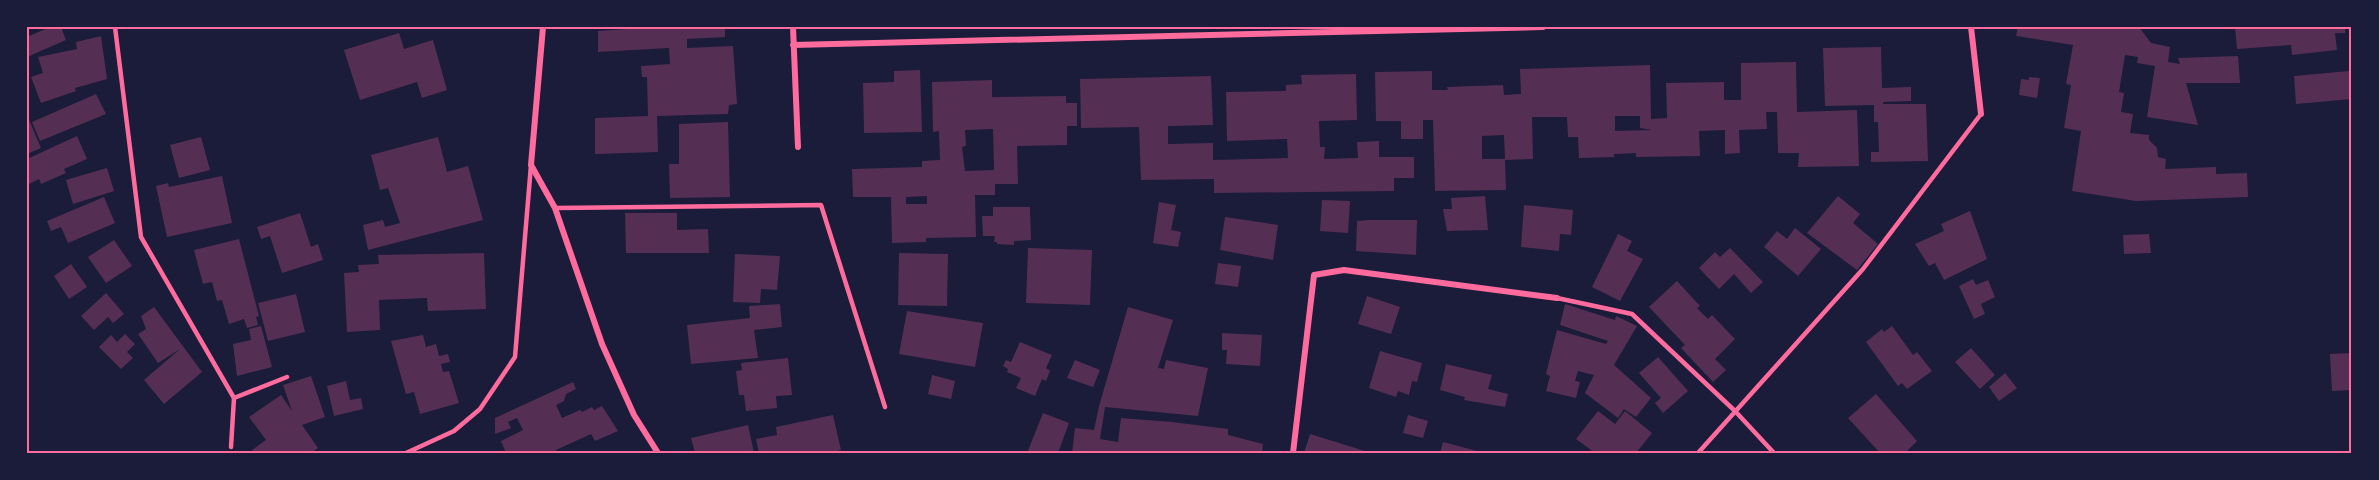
<svg xmlns="http://www.w3.org/2000/svg" width="2379" height="480" font-family="Merriweather,serif">
	<style>
		.building { fill: #542f53; fill-rule: evenodd }
		.lines { fill: none; stroke-linecap: round; stroke-linejoin: round }
		.service { stroke: #ff6b9d; stroke-width: 4.5 }
		.minor { stroke: #ff6b9d; stroke-width: 6 }
		.neatline { fill: none; stroke: #ff6b9d; stroke-width: 2 }
	</style>
	<rect width="100%" height="100%" fill="#1b1b3a"/>
	<!-- building -->
	<path class="building" d="M50 27H61L66 40 27 57V37Z
		M656 27H725V37L687 39V48L733 46 737 104 729 105 728 114 657 116 658 152 595 154V118L648 116 647 77H642L641 66 670 64 669 48 598 52V31Z
		M2018 27H2139L2151 43 2170 47 2168 62 2180 64 2178 58 2238 56 2240 83H2186L2198 125 2147 117 2155 66 2137 63 2138 57 2125 55 2119 92 2124 93 2121 112 2133 114 2130 133 2149 135V140L2157 148 2158 157 2166 159 2165 169 2216 167V174L2247 173 2248 197 2136 201 2072 191 2081 131 2064 128 2071 85 2066 84 2073 45 2016 36Z
		M2235 27H2345V33H2335L2337 50 2292 55 2291 45 2237 49Z
		M399 33 404 49 433 40 447 90 422 98 417 82 360 100 344 50Z
		M101 36 107 79 75 88 76 91 41 103 31 77 43 73 38 57 77 49 76 42Z
		M1881 47 1882 88 1911 87V101L1883 102V104H1926L1928 161 1871 162V152H1879L1878 122H1874V105L1825 106 1823 48Z
		M1796 62 1797 112 1857 110 1859 166 1798 167 1799 153H1778L1777 112H1766L1767 129 1739 130 1740 153 1725 154V130L1699 131 1700 156 1636 157V153L1614 154V157L1579 158 1578 137H1568L1567 117H1532L1533 159 1505 160 1506 190 1435 191 1433 120H1423V139H1401V121H1376L1375 72 1432 71V90H1448L1447 87 1503 85 1504 95 1521 94 1520 69 1650 65 1651 119 1667 118 1666 83 1724 82V100H1741V63ZM1615 116H1640V128L1652 130 1615 131ZM1504 135 1505 159H1482V136Z
		M920 70 922 132 864 133 863 83 894 82V71Z
		M2349 71 2352 72V99L2296 104 2294 76Z
		M1356 74 1357 120 1319 121 1320 147H1325L1324 159 1358 158 1357 142 1379 141V157H1414V178H1394V191L1214 193V179L1141 180 1139 127 1081 128 1080 79 1211 76 1213 125 1168 126V144L1213 143V160L1288 158 1287 139 1227 141 1226 92 1286 91V85L1302 84 1301 75Z
		M2029 77 2040 78 2037 98 2019 95 2021 79 2029 80Z
		M992 80V97L1066 96V103H1077V126H1067V145L1017 146 1018 184H995V195H975L976 237 926 238V242L892 243 891 197H853L852 169 922 167V161L940 160 939 131 933 132 932 82ZM993 129 994 170 965 171 962 147 966 146 965 130ZM927 196V204H906V197Z
		M96 94 106 114 40 141 32 122Z
		M27 115 41 148 27 154Z
		M728 122 730 197 670 198 669 164H679V124Z
		M77 136 87 159 64 169 66 173 41 184 39 179 27 185V159Z
		M201 137 210 170 179 178 170 145Z
		M438 137 447 172 468 166 483 220 368 250 363 225 383 220 385 227 400 223 388 188 380 190 371 155Z
		M107 168 114 191 73 204 66 180Z
		M222 176 232 223 167 237 156 186 168 183 169 187Z
		M1485 196 1488 230 1447 231 1443 209H1452L1451 198Z
		M1838 196 1860 214 1853 223 1878 244 1857 270 1807 233Z
		M104 197 115 223 68 243 61 227 51 231 47 221Z
		M1322 200 1350 201 1348 233 1320 231Z
		M1159 202 1176 205 1171 230 1181 232 1178 247 1153 243Z
		M1524 205 1573 210 1571 235 1560 234 1559 251 1521 247Z
		M993 207H1030L1031 240 1014 241V245L997 244V242H994L995 236H983L982 216H993Z
		M1970 211 1987 259 1944 280 1935 263 1929 266 1915 244 1944 231 1941 224Z
		M300 213 311 247 318 244 323 260 282 273 270 236 261 239 257 227Z
		M625 213H677V230L708 229 709 253H626Z
		M1225 217 1278 225 1273 260 1220 250Z
		M1368 220H1417L1416 255 1356 251 1357 221Z
		M1795 228 1821 249 1798 276 1764 247 1777 231 1787 239Z
		M1618 234 1632 241 1627 251 1643 259 1620 301 1592 287Z
		M2149 234 2151 253 2124 254 2123 235Z
		M239 239 259 316 256 317 258 325 247 328 244 319 229 324 222 300 217 301 212 282 203 284 194 250Z
		M114 240 132 266 106 283 88 257Z
		M1028 248 1092 250 1090 305 1026 303Z
		M1730 248 1763 282 1751 293 1734 274 1719 289 1699 268 1715 252 1720 257Z
		M484 253 486 309 428 311 427 298 379 300 380 330 347 332 344 273 359 272 358 265 379 264 378 255Z
		M899 253 948 254 947 306 898 305Z
		M735 254 780 256 777 290 761 289 760 303 733 302Z
		M1218 263 1241 266 1238 287 1215 284Z
		M71 264 87 287 69 299 54 276Z
		M1973 279 1976 285 1988 280 1995 297 1981 304 1985 314 1974 319 1959 286Z
		M1677 281 1700 306 1697 308 1708 319 1712 315 1735 339 1715 359 1726 370 1713 382 1681 348 1685 345 1649 307Z
		M106 293 124 314 113 323 108 317 94 330 81 316Z
		M296 294 305 332 268 341 258 303Z
		M1367 296 1400 307 1391 334 1358 324Z
		M780 304 782 327 754 330 758 358 691 364 687 325 750 318 749 306Z
		M1565 304 1615 320 1616 316 1637 326 1614 365 1651 398 1636 417 1624 409 1618 418 1585 393 1594 375 1578 371 1575 381 1580 382 1576 398 1546 391 1550 376 1546 374 1557 330 1606 344 1608 341 1560 325Z
		M154 307 202 372 164 404 144 380 180 349 158 363 138 334 146 329 141 316Z
		M1128 307 1173 320 1158 368 1164 369 1166 360 1208 368 1198 416 1105 407 1100 439 1118 442 1121 418 1172 422 1228 429V435L1263 444 1262 453H1072L1075 428 1094 430 1099 406Z
		M907 311 983 323 975 367 899 354Z
		M261 326 272 367 237 376 233 344 251 340 249 329Z
		M1892 326 1913 355 1917 352 1932 371 1907 389 1902 383 1898 386 1866 342 1882 329 1884 332Z
		M1222 333 1262 335 1260 366 1226 364 1227 350H1222Z
		M125 334 135 344 127 352 133 358 121 369 99 347 111 335 117 342Z
		M423 335 426 347 436 344 439 356 448 354 450 362 441 364 443 372 449 371 459 403 420 414 414 392 406 394 391 341Z
		M1020 342 1052 355 1046 368 1050 371 1046 381 1042 379 1035 396 1016 388 1021 378 1007 372 1008 369 1003 366 1006 360 1011 362Z
		M1971 348 1995 375 1980 389 1955 362Z
		M1380 351 1422 363 1417 382 1412 381 1409 395 1398 391 1396 397 1369 388Z
		M2352 353V390L2332 391 2330 354Z
		M1658 357 1688 391 1663 413 1655 403 1661 398 1639 373Z
		M788 358 792 395 776 396 777 408 746 411 744 395H739L736 371 742 370 741 363Z
		M1075 360 1100 370 1093 387 1067 378Z
		M1446 364 1492 375 1488 389 1508 394 1505 407 1464 400 1465 397 1440 390Z
		M2005 373 2017 388 1999 401 1989 387Z
		M932 375 955 381 951 399 928 394Z
		M311 376 325 417 302 425 318 448 311 453H255L252 450 266 440 249 417 281 395 292 411 283 385Z
		M346 381 350 400 361 398 363 409 334 416 327 386Z
		M573 382 576 389 566 394 564 401 556 405 562 418 580 410 582 412 592 407 594 410 602 406 618 431 595 441 591 434 556 450 558 453H506L501 441 523 430 517 418 508 422 511 428 495 434V418Z
		M1876 394 1917 441 1905 453H1880L1848 418Z
		M1598 411 1615 424 1625 411 1652 433 1636 453H1595L1576 439Z
		M1043 413 1069 423 1058 453H1027Z
		M833 415 841 450 828 453H759L756 439 777 435 776 427Z
		M1408 415 1428 421 1423 438 1403 433Z
		M748 425 754 453H695L691 438Z
		M1310 434 1368 452V453H1304Z
		M1443 442 1481 452 1480 453H1440Z"/>
	<g class="lines">
		<!-- service -->
		<path class="service" d="M115 27 141 237 234 398 231 447
			M555 208 821 205 885 407
			M1557 298 1632 314 1735 411 1774 453
			M234 398 287 377
			M406 453 454 431 480 409 515 357 531 165
			M1698 453 1863 269 1981 114"/>
		<!-- minor -->
		<path class="minor" d="M543 27 531 165 555 208 602 344 634 415 658 453
			M793 27 798 147
			M1971 27 1981 114
			M793 45 1543 27
			M1293 453 1314 275 1344 270 1557 298"/>
	</g>
	<!-- border -->
	<rect width="2379" height="480" fill="none" stroke="#1b1b3a" stroke-width="57"/>
	<rect x="28" y="28" width="2322" height="424" class="neatline"/>
</svg>
